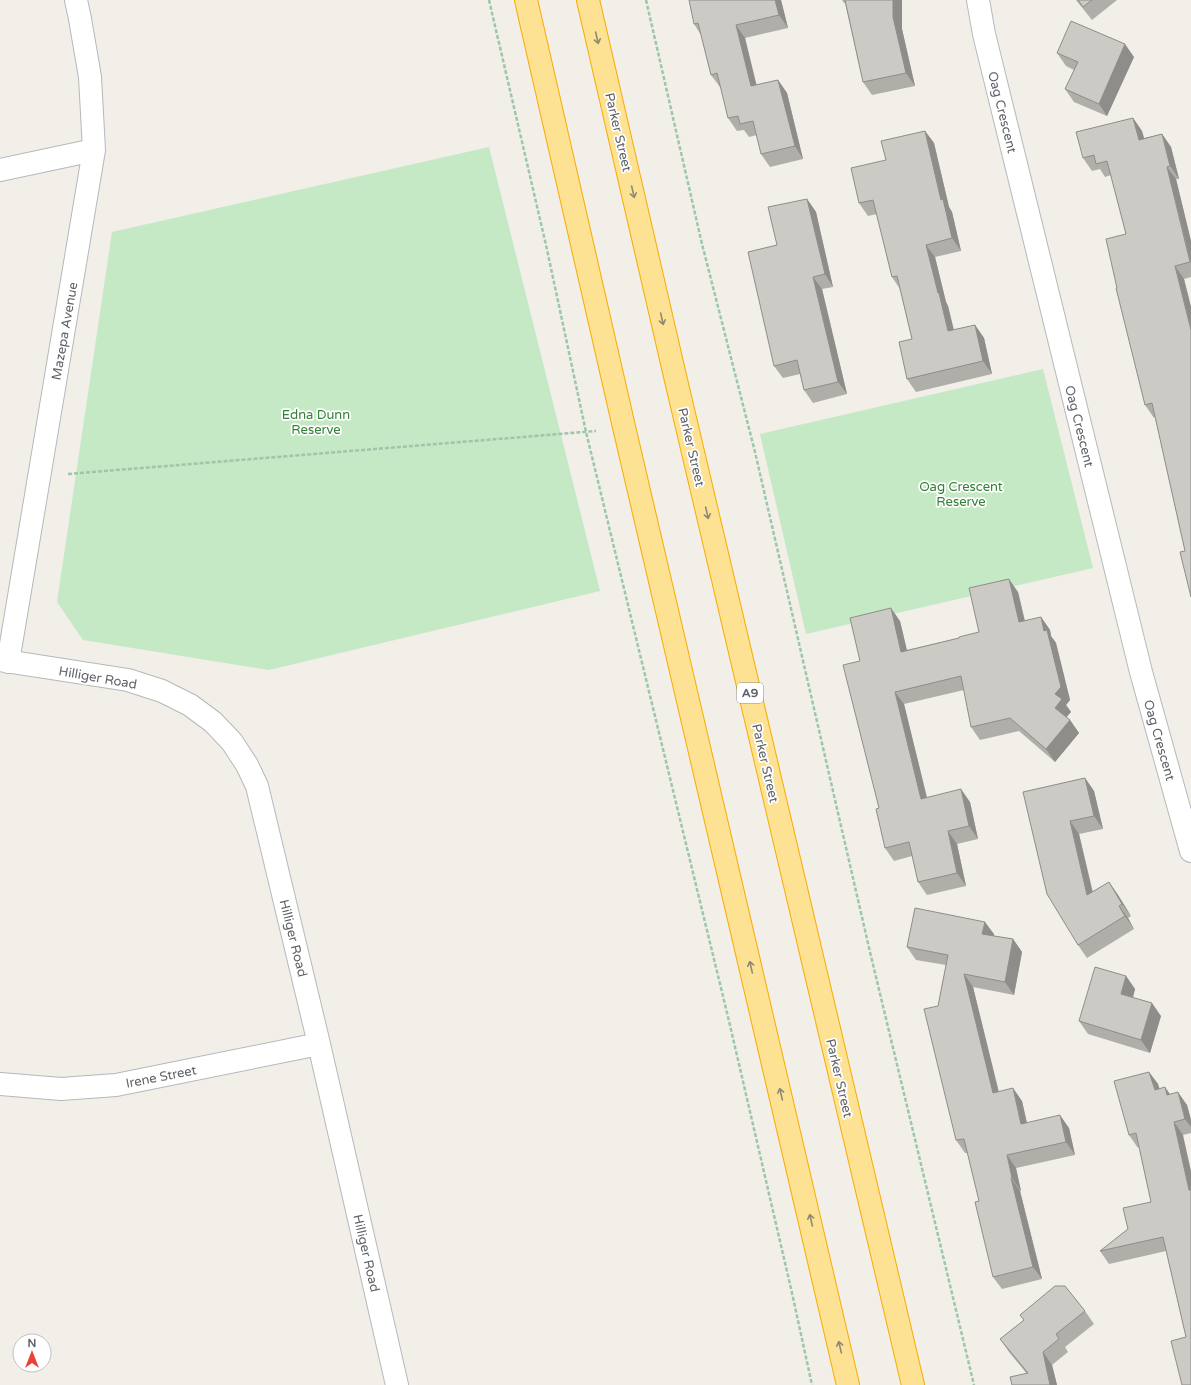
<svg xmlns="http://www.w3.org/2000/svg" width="1191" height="1385" font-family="'Varela Round',sans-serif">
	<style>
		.green { fill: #c5e8c5 }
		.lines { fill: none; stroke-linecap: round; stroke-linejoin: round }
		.minor-casing { stroke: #b5b8bc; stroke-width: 24 }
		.highway-casing { stroke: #f9ab00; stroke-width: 24 }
		.path { stroke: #9cc7a9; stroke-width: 2.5; stroke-dasharray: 4 2; stroke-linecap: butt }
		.minor { stroke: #fff; stroke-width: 22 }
		.highway { stroke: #fde293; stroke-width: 22 }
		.wall { fill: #afaea9 }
		.shaded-wall { fill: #8f8d8a }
		.building { fill: #cccac5; stroke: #8f8d8a }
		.oneway { stroke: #8e8975 }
		.labels { text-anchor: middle; stroke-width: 3.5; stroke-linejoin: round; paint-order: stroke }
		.shield { fill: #fff; stroke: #8f9295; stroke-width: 1 }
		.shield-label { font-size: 12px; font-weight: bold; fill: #5f6368 }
		.street-label { font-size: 13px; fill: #5f6368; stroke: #fff }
		.park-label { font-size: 13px; fill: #348238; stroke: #fff }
	</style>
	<rect width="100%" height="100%" fill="#f1efe8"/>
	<!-- green -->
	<path class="green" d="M489 147 600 591 269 670 83 640 57 602 112 232Z
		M1043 369 1093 568 806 634 760 434Z"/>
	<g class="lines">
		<defs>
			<path id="minor" d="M978 0 984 34 1141 672 1191 851
				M0 170 94 150
				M0 660 128 680 162 691 190 705 213 722 232 742 247 765 257 786 319 1044 397 1385
				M8 662 94 150 90 77 80 19 76 0
				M0 1084 61 1089 116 1085 319 1044"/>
			<path id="highway" d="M526 0 624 427 848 1385
				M588 0 675 376 913 1385"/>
		</defs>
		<!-- minor casing -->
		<use href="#minor" class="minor-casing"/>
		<!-- highway casing -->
		<use href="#highway" class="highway-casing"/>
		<!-- path -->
		<path class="path" d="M489 0 546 245 586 432 729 1021 792 1293 812 1385
			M646 0 702 244 755 452 870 952 974 1385
			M68 474 596 431"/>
		<!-- minor -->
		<use href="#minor" class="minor"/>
		<!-- highway -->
		<use href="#highway" class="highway"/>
	</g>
	<!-- wall -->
	<path class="wall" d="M781 0 788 28 745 38 756 85 778 80 787 93 803 159 770 167 761 154 757 135 749 137 744 130 737 131 728 118 721 87H720L711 75 701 35 694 24Z
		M842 0H902V29L915 86 872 95 863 82 845 3H844Z
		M1076 0H1117L1092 20Z
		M1057 53 1134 57 1107 116 1074 102 1065 89 1074 70 1066 66Z
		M1133 118 1142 131 1144 138 1162 134 1171 147 1179 179H1176L1191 241V277L1184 279 1191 307V597L1185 551 1155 417 1154 418 1145 405 1117 288 1126 234 1111 175 1105 177 1100 169 1092 171 1083 158Z
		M925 131 934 143 949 207 952 212 961 251 935 257 946 302 948 306 954 330 975 325 984 338 992 374 916 392 907 379 912 339 900 289 892 277 877 214 868 216 859 203 886 160Z
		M807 199 816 212 833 287 822 289 847 394 813 403 804 390 800 374 783 378 774 366 777 245Z
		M1018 592 1025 621 1041 617 1050 630 1051 636 1056 643 1070 700 1066 705 1071 712 1066 717 1070 720 1079 733 1055 762 1019 731 980 740 971 727 964 690 904 704 927 797 970 802 978 839 957 844 966 886 927 895 918 882 912 856 894 861 885 848 879 808 860 661 900 621 907 650 959 638 979 632Z
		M1085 778 1094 791 1103 829 1079 834 1093 892 1109 882 1118 895 1131 916 1128 918 1134 929 1087 958 1078 945 1023 792Z
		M994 934V936L1013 939 1022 952 1014 995 973 987 999 1092 1022 1101 1027 1123 1069 1128 1075 1155 1016 1168 1021 1191H1020L1042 1279 1002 1289 993 1277 979 1201 968 1153H965L956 1140 938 1006 946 965 916 960 907 947Z
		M1126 976 1135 989 1133 998 1161 1016 1150 1053 1088 1034 1079 1021Z
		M1149 1072 1158 1084 1159 1089 1187 1105 1191 1120V1133L1183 1135 1186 1337 1166 1251 1109 1264 1100 1251 1128 1229 1151 1202 1139 1147 1138 1148 1129 1135Z
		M1085 1311 1094 1324 1065 1347 1068 1352 1052 1365 1057 1385H1012L1027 1374 1009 1352 1000 1339 1024 1320 1020 1315Z"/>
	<!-- shaded-wall -->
	<path class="shaded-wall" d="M775 0H781L788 28 779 15Z
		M893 0H902V29L915 86 906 73 893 17Z
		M736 25 745 38 760 99 751 86Z
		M1125 44 1134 57 1107 116 1099 104Z
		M778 80 787 93 803 159 795 146Z
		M1133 118 1142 131 1148 152 1139 140Z
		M925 131 934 143 949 207 952 212 961 251 952 238 941 200Z
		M1162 134 1171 147 1179 179 1170 166Z
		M1167 167 1176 179 1191 241V263Z
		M807 199 816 212 833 287 825 274Z
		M926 245 935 257 946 302 948 306 957 344 948 331Z
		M1175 266 1184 279 1191 307V330Z
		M813 277 822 289 847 394 838 382Z
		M975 325 984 338 992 374 983 361Z
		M1009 579 1018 592 1028 635 1019 622Z
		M891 608 900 621 910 664 901 652Z
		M1041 617 1050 630 1051 636 1056 643 1070 700 1066 705 1071 712 1064 720 1055 708V694Z
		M895 692 904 704 930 811 921 799Z
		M1070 720 1079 733 1055 762 1046 749Z
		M1085 778 1094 791 1103 829 1094 816Z
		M961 789 970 802 978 839 969 826Z
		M1070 821 1079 834 1096 908 1087 895Z
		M948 831 957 844 966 886 957 873Z
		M1109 882 1118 895 1131 916 1122 904Z
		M1119 906 1128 918 1134 929 1125 916Z
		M985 922 994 934 991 946 982 934Z
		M1013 939 1022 952 1014 995 1005 982Z
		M964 974 973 987 1002 1106 993 1093Z
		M1126 976 1135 989 1130 1007 1121 994Z
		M1152 1003 1161 1016 1150 1053 1141 1040Z
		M1149 1072 1158 1084 1164 1103 1155 1090Z
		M1165 1087 1174 1100 1167 1095Z
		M1013 1088 1022 1101 1030 1137 1021 1124Z
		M1178 1092 1187 1105 1191 1120V1127L1185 1119Z
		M1060 1115 1069 1128 1075 1155 1066 1142Z
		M1174 1122 1183 1135 1191 1171V1193L1189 1190Z
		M1007 1155 1016 1168 1021 1191 1012 1178Z
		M1011 1178 1020 1191 1042 1279 1033 1267Z
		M1043 1352 1052 1365 1057 1385H1050Z"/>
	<!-- building -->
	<path class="building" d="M689 0H775L779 15 736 25 751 86 778 80 795 146 761 154 753 121 740 124 738 116 728 118 717 73 711 75 698 23 694 24Z
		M845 0H893V17L906 73 863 82Z
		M1078 0H1092L1083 7Z
		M1071 21 1125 44 1099 104 1065 89 1078 62 1057 53Z
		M1133 118 1139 140 1162 134 1170 166 1167 167 1190 262 1175 266 1191 330V597L1180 552 1185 551 1152 403 1145 405 1116 288H1117L1106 239 1126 234 1107 161 1096 164 1094 155 1083 158 1076 132Z
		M925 131 941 200 943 199 952 238 926 245 938 293H939L948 331 975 325 983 361 907 379 899 342 912 339 897 276 892 277 873 200 859 203 851 168 886 160 881 141Z
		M807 199 825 274 813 277 838 382 804 390 797 360 774 366 748 252 777 245 768 207Z
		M1009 579 1019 622 1041 617 1044 631 1047 630 1061 687 1055 694 1062 699 1055 708 1070 720 1046 749 1010 718 971 727 961 676 895 692 921 799 961 789 969 826 948 831 957 873 918 882 909 842 885 848 876 809 879 808 843 665 860 661 850 618 891 608 901 652 959 638V637L979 632 969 588Z
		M1085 778 1094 816 1070 821 1087 895 1109 882 1122 904 1119 906 1125 916 1078 945 1047 894 1023 792Z
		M915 908 985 922 982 934 1013 939 1005 982 964 974 993 1093 1013 1088 1021 1124 1060 1115 1066 1142 1007 1155 1012 1178H1011L1033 1267 993 1277 975 1202 979 1201 964 1139 956 1140 924 1009 938 1006 948 955 907 947Z
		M1095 967 1126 976 1121 994 1152 1003 1141 1040 1079 1021Z
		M1149 1072 1155 1090 1165 1087 1167 1095 1178 1092 1185 1119 1174 1122 1189 1190H1191V1385H1182L1171 1341 1186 1337 1163 1237 1100 1251 1128 1229 1123 1208 1151 1202 1136 1133 1129 1135 1114 1081Z
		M1055 1286H1065L1085 1311 1056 1334 1059 1339 1043 1352 1050 1385H1012L1010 1377 1028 1373 1000 1339 1024 1320 1020 1315Z"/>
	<!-- one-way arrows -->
	<defs><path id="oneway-shaft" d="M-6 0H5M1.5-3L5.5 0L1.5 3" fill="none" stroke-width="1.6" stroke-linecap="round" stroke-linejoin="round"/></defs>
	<g class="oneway">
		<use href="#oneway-shaft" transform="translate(597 38) rotate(77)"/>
		<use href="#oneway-shaft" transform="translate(633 192) rotate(77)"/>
		<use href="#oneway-shaft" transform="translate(662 319) rotate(77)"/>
		<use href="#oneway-shaft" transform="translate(707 513) rotate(77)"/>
		<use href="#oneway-shaft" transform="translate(751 967) rotate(-103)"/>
		<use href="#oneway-shaft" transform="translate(781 1094) rotate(-103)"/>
		<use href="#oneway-shaft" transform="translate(811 1220) rotate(-103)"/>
		<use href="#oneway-shaft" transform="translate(840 1347) rotate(-103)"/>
	</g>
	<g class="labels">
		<!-- shield labels -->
		<rect class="shield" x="737" y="683" width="26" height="20" rx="3"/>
		<g class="shield-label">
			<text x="750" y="697">A9</text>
		</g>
		<!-- street labels -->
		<g class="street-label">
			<text transform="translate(1003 112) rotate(76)" y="5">Oag Crescent</text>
			<text transform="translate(619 132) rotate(77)" y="5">Parker Street</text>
			<text transform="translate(64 331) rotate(-80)" y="5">Mazepa Avenue</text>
			<text transform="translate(1080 426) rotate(76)" y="5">Oag Crescent</text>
			<text transform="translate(692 447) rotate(77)" y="5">Parker Street</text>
			<text transform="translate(98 677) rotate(10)" y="5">Hilliger Road</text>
			<text transform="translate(1160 740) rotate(74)" y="5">Oag Crescent</text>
			<text transform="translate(766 763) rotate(77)" y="5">Parker Street</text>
			<text transform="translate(294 938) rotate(76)" y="5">Hilliger Road</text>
			<text transform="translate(161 1076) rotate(-11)" y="5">Irene Street</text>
			<text transform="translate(840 1078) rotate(77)" y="5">Parker Street</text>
			<text transform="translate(367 1253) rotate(77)" y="5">Hilliger Road</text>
		</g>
		<!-- park labels -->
		<g class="park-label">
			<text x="316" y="419">Edna Dunn<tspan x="316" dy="15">Reserve</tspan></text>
			<text x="961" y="491">Oag Crescent<tspan x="961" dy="15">Reserve</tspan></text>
		</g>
	</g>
	<!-- north arrow -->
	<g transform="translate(32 1353)"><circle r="19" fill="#ffffff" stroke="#bfc1c3"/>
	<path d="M0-3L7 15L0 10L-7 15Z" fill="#ea4335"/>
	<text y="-6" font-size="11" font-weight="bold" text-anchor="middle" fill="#5f6368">N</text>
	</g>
</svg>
